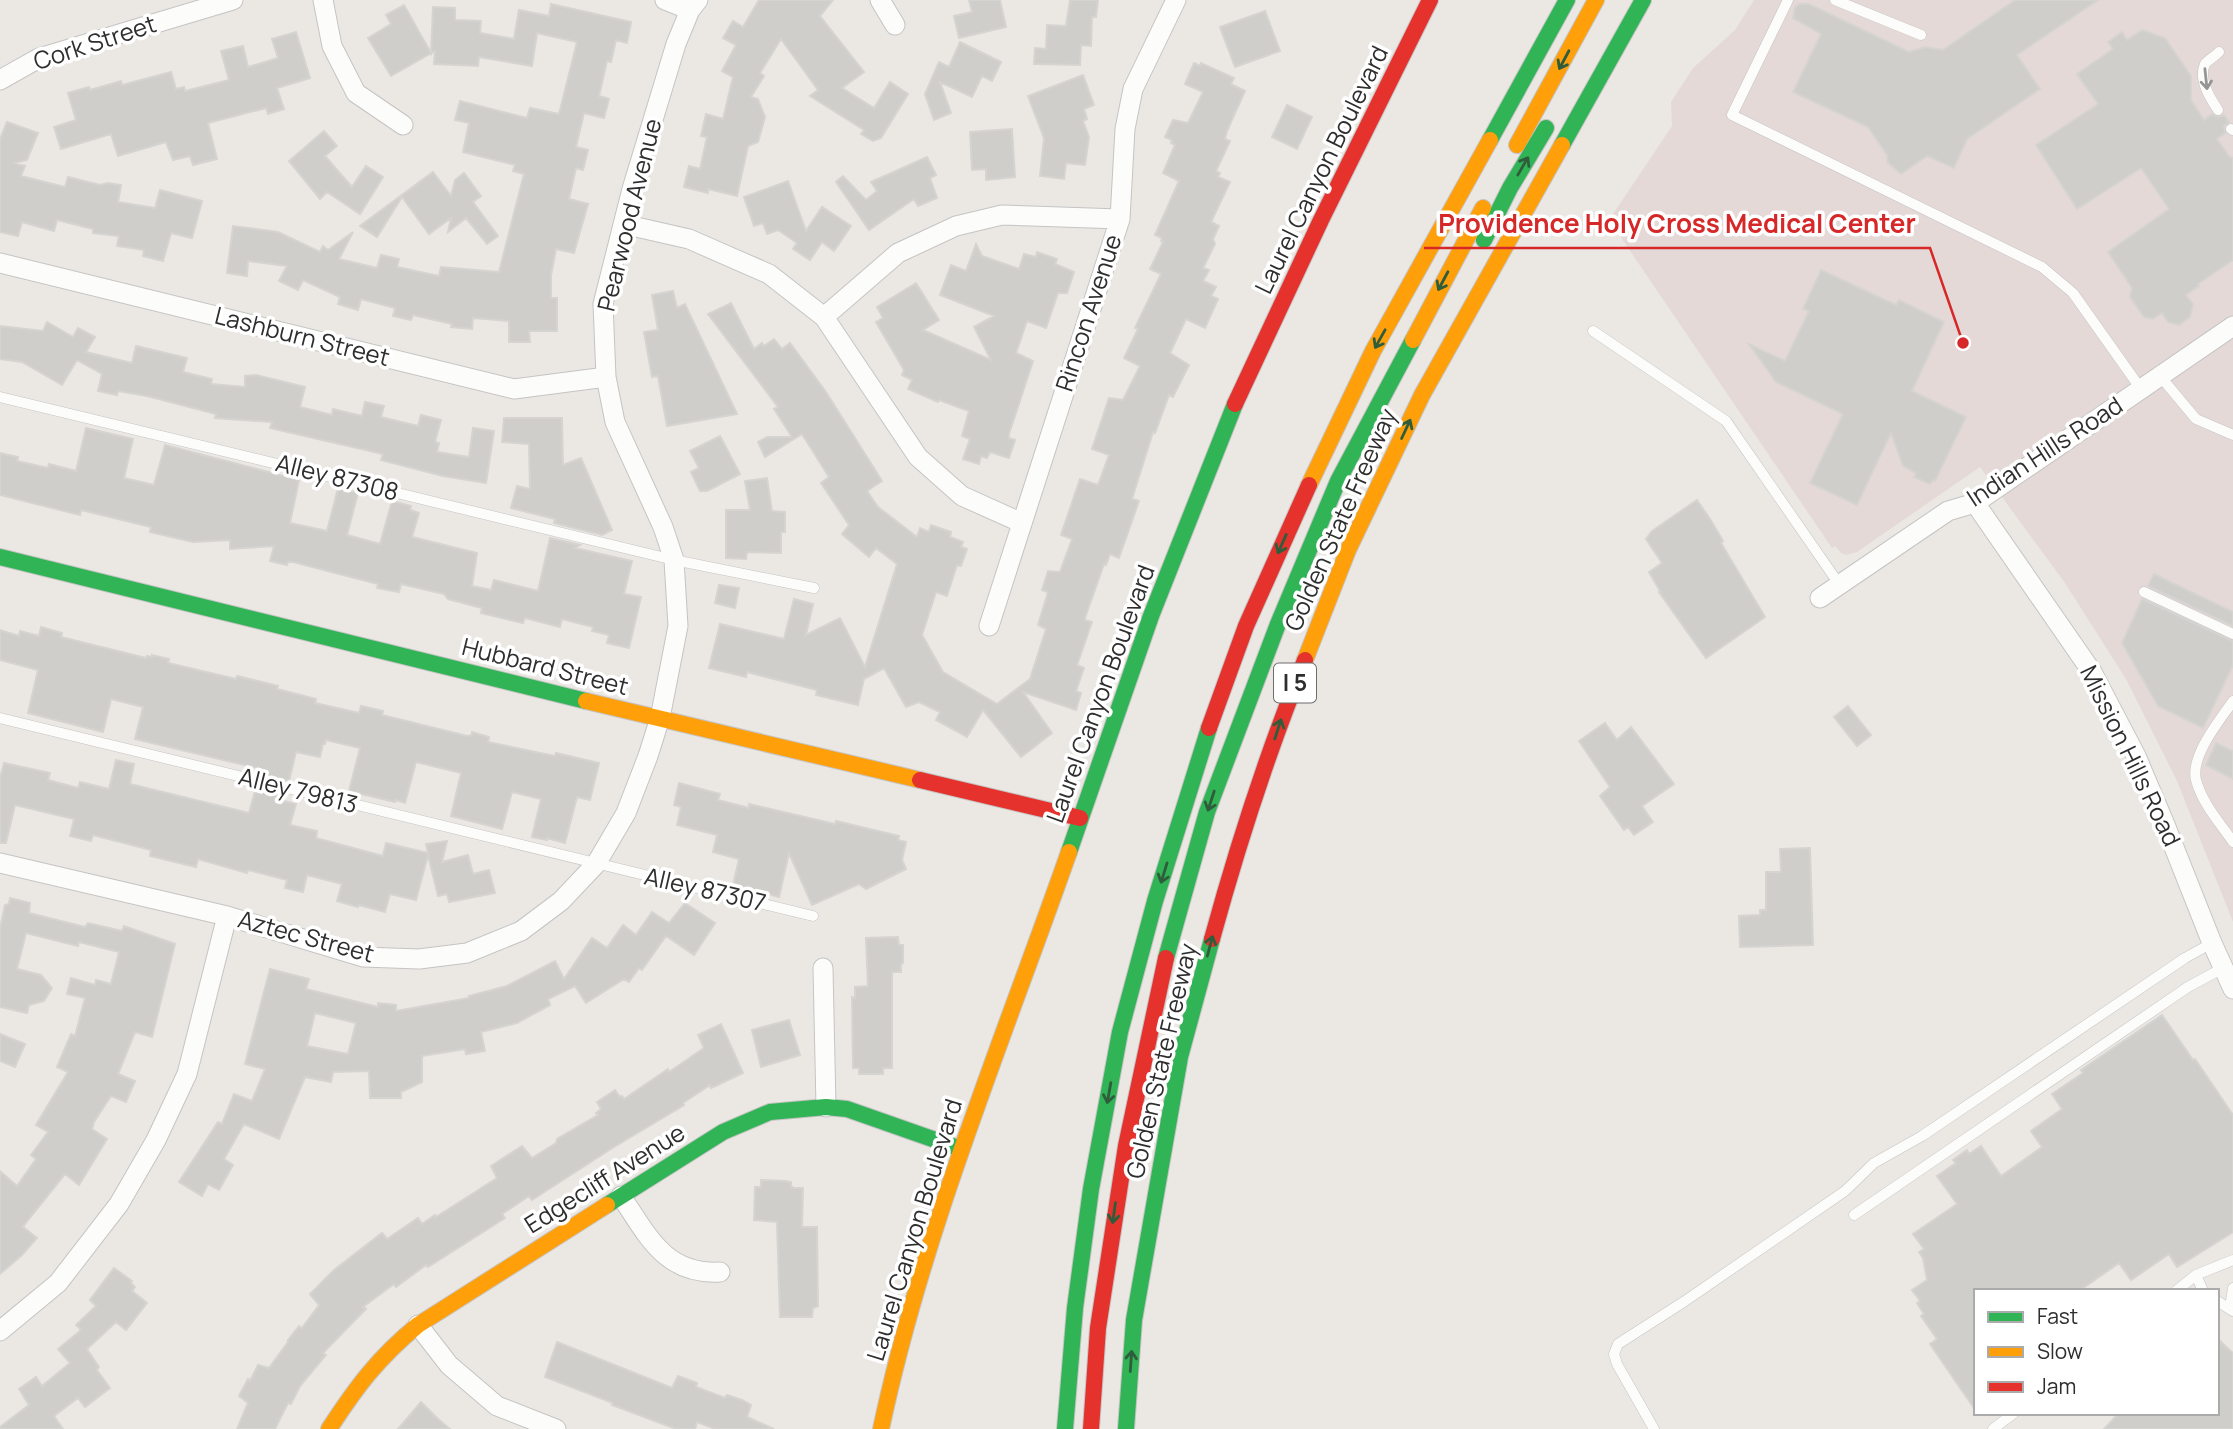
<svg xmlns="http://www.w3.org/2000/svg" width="2233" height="1429" font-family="Manrope,sans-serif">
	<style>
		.medical { fill: #e4d9d7 }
		.building { fill: #d0cecb; stroke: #d6d4d0; stroke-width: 2; fill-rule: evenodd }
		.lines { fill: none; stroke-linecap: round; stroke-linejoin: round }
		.lane-casing { stroke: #c5c4c4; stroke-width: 11 }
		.street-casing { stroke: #c5c4c4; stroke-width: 21 }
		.fast-casing { stroke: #c5c4c4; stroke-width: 18 }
		.slow-casing { stroke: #c5c4c4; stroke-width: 18 }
		.jam-casing { stroke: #c5c4c4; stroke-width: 18 }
		.lane { stroke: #fcfcfb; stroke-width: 10 }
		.street { stroke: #fcfcfb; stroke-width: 19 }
		.fast { stroke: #30b455; stroke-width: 16 }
		.slow { stroke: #ff9f0a; stroke-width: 16 }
		.jam { stroke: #e5322d; stroke-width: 16 }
		.oneway { stroke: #2f5d3c }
		.oneway2 { stroke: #959594 }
		.labels { text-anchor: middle; stroke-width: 7; stroke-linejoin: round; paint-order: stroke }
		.shield { fill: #fff; stroke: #6d6d6d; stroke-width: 2 }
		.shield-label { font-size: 23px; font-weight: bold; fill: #2e2e2e }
		.street-label { font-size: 24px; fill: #2e2e2e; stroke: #fff }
		.leader { fill: none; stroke: #d62828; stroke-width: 2.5 }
		.callout-dot { fill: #d62828; stroke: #fff; stroke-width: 2.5 }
		.callout-label { font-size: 26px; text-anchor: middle; font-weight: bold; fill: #d62828; stroke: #fff; stroke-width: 7; stroke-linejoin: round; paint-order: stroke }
	</style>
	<rect width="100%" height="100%" fill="#ebe8e4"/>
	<!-- medical -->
	<path class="medical" d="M1754 0H2233V922L2177 781 2126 679 2065 583 1980 467 1857 552 1846 555 1841 553 1835 546 1832 548 1609 220 1672 126 1671 102 1693 68 1735 30Z"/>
	<!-- building -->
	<path class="building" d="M759 0H833L820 16 864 72 842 88 874 108 890 82 908 94 881 138 873 141 861 134 864 130 810 96 818 90 781 39 760 73 764 76 751 97 758 99 765 117 758 142 748 146 737 196 708 189V193L684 187 689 166 700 169 707 137 701 136 706 114 723 119 733 77 722 71 736 45 723 38 733 21 743 27Z
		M969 0H1000L1006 27 959 38 954 16 972 12Z
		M1070 0H1098L1096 17H1092L1091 46 1081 45 1080 65 1034 64 1035 48 1046 49 1047 25 1066 26Z
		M2015 0H2098L2017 55 2040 89 1967 139 1954 168 1927 156 1901 174 1888 163 1887 155 1868 127 1793 92 1821 34 1793 18 1795 7 1800 4H1809L1909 52 1925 47 1943 50Z
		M551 4 631 22 627 43 616 40 611 62 607 61 599 96 609 99 604 118 584 113 576 147 588 150 583 170 576 168 569 199 588 204 574 253 556 249 551 275V298H557V331H529L530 342H509V321L473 318 472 329 451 327 452 324 413 315 411 320 393 316 395 308 361 299 358 310 338 304 340 297 303 280 298 290 279 281 287 266 248 261 247 276 227 273 233 226 278 232 320 252 323 246 328 250 353 232 339 259 377 268 381 255 399 259 397 267 439 276 441 267 499 272 524 174 513 171 515 165 463 152 469 123 455 120 460 101 527 118 530 108 559 114 577 42 537 33 532 66 479 57 478 66 434 64 435 51 391 76 368 38 391 24 386 15 404 5 431 53 433 7 455 8V20L481 21 480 33 514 39 519 10 549 16Z
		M1265 11 1280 51 1235 67 1220 27Z
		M2142 30 2165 38 2191 76V100L2204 120 2212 114 2218 117 2224 115 2229 122 2224 126 2225 133 2217 139 2229 156 2233 158V260L2198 284 2199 286 2186 295 2193 304 2190 317 2179 325 2168 322 2162 313 2153 319 2144 317 2130 297 2132 288 2108 252 2169 209 2141 168 2077 209 2036 145 2098 104 2077 74 2113 49 2108 42 2122 32 2127 40Z
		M296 32 310 78 277 88 284 109 268 114 266 108 208 123 217 159 193 165 190 156 173 160 166 142 118 156 111 134 61 149 54 127 76 120 68 93 89 87 90 90 121 81 122 85 171 72 176 89 184 87 185 91 229 80 221 51 243 46 248 67 278 58 272 39Z
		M960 42 1001 62 992 81 982 76 972 97 940 82 951 113 934 120 925 94 939 62 949 67Z
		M1194 63 1200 66 1201 63 1234 78 1231 84 1245 91 1227 131 1225 139 1230 141 1216 171 1220 173 1218 177 1230 182 1211 222 1219 226 1213 239 1215 244 1203 268 1209 270 1203 281 1216 287 1211 296 1218 299 1205 328 1186 319 1170 353 1189 365 1173 397 1169 395 1155 433 1153 432 1132 499 1139 501 1119 558 1110 554 1106 565 1104 564 1085 618V620L1092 622 1077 665 1084 668 1076 691 1081 693 1076 710 1023 692 1052 733 1021 757 983 710 967 737 936 720 940 712 919 702 906 707 884 668 864 679 858 705 816 695 817 690 747 672 746 677 709 668 720 624 784 639 794 599 813 604 806 635 840 618 865 667 897 564 876 548 869 557 842 534 849 525 821 483 829 477 802 434 765 457 758 442 767 437H792L774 409 778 407 708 314 731 303 754 349 762 343 764 346 774 339 782 349 790 343 826 392 882 481 867 491 878 507 917 537 920 528 929 532 931 525 951 532 950 537 963 542 961 547 967 549 961 566 957 565 947 596 936 592 922 635 943 672 997 704 1030 679 1046 629 1038 625 1048 592 1042 590 1048 571 1060 572 1072 539 1061 535 1080 479 1098 485 1109 455 1092 449 1109 398 1123 400 1140 366 1124 358 1138 329 1135 328 1161 274 1150 269 1163 242 1161 241 1162 238 1155 235 1179 181 1163 173 1175 145 1171 143 1172 140 1165 137 1173 120 1188 123 1203 92 1185 84Z
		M1083 75 1094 105 1084 109 1087 119 1083 121 1089 137 1085 165 1066 163 1064 179 1040 176 1044 138 1028 96Z
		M1287 105 1312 117 1297 149 1272 137Z
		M7 122 38 133 27 160 15 163 25 166 21 176 65 187 68 177 100 185 108 183 121 185 118 202 155 208 160 190 202 201 192 238 171 233 163 261 143 256 144 250 117 246 119 236 93 233V229L57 220 54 231 22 222 18 236 0 232V139Z
		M1012 129 1015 177 986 180V169L972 170 970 132Z
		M324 131 337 146 325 156 352 187 366 166 383 177 360 214 327 192 320 199 289 161Z
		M927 157 936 175 930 178 937 198 918 206 914 199 869 230 836 182 843 176 866 200 877 191 871 182Z
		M433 172 451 196 455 180 464 173 481 196 473 202 498 236 487 244 466 218 448 232 451 218 429 234 402 197 377 237 360 226Z
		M788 181 806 231 822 207 851 226 834 251 822 242 810 260 793 249 797 243 778 230 767 234 763 223 754 226 744 197Z
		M976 244 982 256 1019 269 1024 254 1036 257 1037 252 1057 259 1055 264 1074 272 1067 293H1058L1046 328 1027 321 1016 353 1033 361 1009 434V438L1015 440 1009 458 990 452 987 458 981 456 979 464 963 459 970 439 962 436 969 411 939 400 938 402 908 389 912 380 902 375 904 370 876 322 883 318 877 307 916 283 939 320 923 330 991 360 974 327 994 316 940 295 951 265 966 271Z
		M1821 270 1896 305 1899 300 1944 322 1912 391 1966 417 1935 481 1933 480 1930 484 1914 477 1916 473 1903 466 1891 433 1857 505 1810 483 1843 414 1776 382 1749 344 1785 361 1809 311 1803 309Z
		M673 291 677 308 685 304 737 414 667 426 658 376 652 377 644 332 658 330 652 295Z
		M47 322 73 337 78 328 95 337 86 352 132 363 136 346 187 358 183 372 212 379 211 384 245 387V376L256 375 305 387 300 407 332 415 333 409 362 416 365 402 384 406 381 417 418 426 421 415 441 420 435 442 439 443 437 452 469 457 473 428 494 431 486 483 443 476 381 460 383 454 270 428 272 422 215 418 216 414 147 396 118 391 117 395 98 391 102 374 77 360 62 385 22 362 0 359V326L43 331Z
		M504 418H562L563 465 581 458 612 530 602 535 554 523 555 519 511 508 517 486 530 489 529 444 502 442Z
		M86 428 133 439 124 478 154 485 165 445 299 480 290 523 327 531 338 488 358 493 347 535 380 544 392 501 411 506 410 510 419 513 412 537 477 553 472 586 491 590 494 580 538 591 550 538 580 545 575 548 632 561 624 594 641 597 629 648 607 643 609 635 592 631 593 627 562 619 560 627 525 618 523 623 481 613 482 608 448 599 444 594 401 584 399 592 377 588 378 584 293 562H288L287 565 270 561 274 546 230 549V540L193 542 150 532 151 527 81 510 80 515 0 495V453L18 457 17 461 48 468 49 464 76 471Z
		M720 436 740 474 707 491H700L691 472 699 468 690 451Z
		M767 478 772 511 785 512V532H781V553L747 552 746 559 726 558V510H750L745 481Z
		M1697 500 1712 522 1723 541 1721 543 1765 617 1706 658 1659 592 1660 591 1649 572 1662 563 1646 539 1652 531Z
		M2154 574 2233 612V626L2148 586Z
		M719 585 739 588 735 608 715 603Z
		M2142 599 2233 641V665L2203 728 2158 706 2122 643Z
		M41 627 62 633 61 637 146 658 147 656 152 657V655L169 659 168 663 236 679 237 676 278 686 277 689 316 699 315 703 359 713 361 706 383 711 382 715 467 736 472 735V732L489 737 488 742 555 756 556 753 599 763 590 800 577 797 565 843 547 838V840L532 837 541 799 512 792 502 829 451 816 461 773 416 762 405 803 396 800 395 802 349 791 360 748 326 740 325 744H323L320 757 296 752 289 781 259 774 261 769 135 739 143 707 111 699 103 732 28 713 38 670 0 660V630L19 636 20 631 39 636Z
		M1848 706 1871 735 1857 746 1834 717Z
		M1605 723 1617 740 1631 727 1674 784 1642 806 1653 822 1634 835 1628 827 1624 830 1600 796 1610 787 1579 741Z
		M2216 743 2233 751V779L2206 765Z
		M116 760 134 764 130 784 249 813 256 788 285 795 284 801 296 804 290 825 317 831 316 838 383 856 386 843 428 853 426 844 447 841 442 862 468 855 473 874 489 870 495 893 449 902 447 894 438 896 428 855 416 900 390 894 385 912 359 905 358 907 337 901 342 884 307 875 303 892 285 888 287 880 248 870 247 873 198 859 196 867 150 856 151 850 93 835 91 841 70 836 74 819 15 805 6 843H0V778L4 763 50 773 48 780 78 788 80 782 109 789Z
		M679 783 720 794 718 800 749 808V804L835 824 836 821 899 836 898 840 906 842 902 860 906 869 866 889 859 884 812 905 789 853 779 897 733 885 739 859 713 852 717 835 677 825 681 807 674 805Z
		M1810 848 1813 945 1740 947 1739 916 1760 915V910H1766V872H1781L1780 849Z
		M10 898 30 903 29 913 85 927 88 923 122 931 124 926 175 944 152 1037 135 1032 118 1074 135 1081 126 1102 111 1096 94 1122 92 1129 107 1139 79 1185 65 1174 28 1220 23 1227 37 1238 22 1255 0 1274V1171L17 1186 36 1159 31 1155 48 1132 36 1125 68 1072 57 1067 71 1034 75 1036 85 998 67 994 71 978 95 985 96 980 111 984 119 952 79 942 78 946 26 933 17 969 41 975 52 988 44 1001 29 1005 27 1013 0 1007V928L5 905 9 904Z
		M685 903 715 923 694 955 666 936 642 970 639 968 629 982 624 979 586 1003 575 986 548 999 550 1005 517 1023 481 1032 485 1051 466 1054 465 1049 422 1056V1082L401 1092V1098H370L369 1071 333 1072 331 1082 305 1077 279 1139 244 1124 224 1159 233 1165 219 1190 208 1184 202 1196 179 1182 218 1122 222 1124 234 1094 252 1101 265 1069 245 1064 270 969 309 979 306 989 378 1007V1003L396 1005V1011L469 998V996L507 986 555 961 564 979 592 938 607 948 623 925 636 935 652 912 669 923ZM315 1013 356 1023 348 1054 307 1046Z
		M898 937 899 945H903V963L901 964V972H892V1068H883V1074H859V1068H853L852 997 855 998V987L868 986 866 938Z
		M2162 1015 2193 1060 2195 1059 2233 1115V1232L2177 1267 2169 1254 2131 1280 2119 1263 2079 1291H1976V1411L1930 1344 1937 1339 1921 1316 1924 1314 1917 1303 1920 1301 1912 1290 1927 1280 1923 1258 1919 1252 1924 1249 1913 1234 1957 1204 1937 1176 1956 1163 1953 1160 1967 1150 1969 1154 1981 1146 2001 1176 2042 1147 2031 1131 2062 1109 2052 1094 2083 1073 2081 1070Z
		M789 1020 800 1055 761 1067 752 1030Z
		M721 1024 743 1073 711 1088 710 1085 683 1103 684 1105 614 1147 532 1200 529 1196 502 1214 505 1218 428 1267 426 1265 396 1287 394 1284 363 1307 366 1309 323 1353 326 1355 300 1386 291 1404 288 1403 275 1429H237L248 1403 239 1396 248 1379 250 1381 258 1365 269 1368 288 1342V1340L299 1326 302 1328 319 1305 310 1294 334 1270 382 1233 387 1239 418 1218 422 1224 435 1215 436 1217 497 1178 491 1166 522 1146 532 1158 556 1143 557 1139 598 1115 596 1113 601 1109 597 1102 615 1090 620 1097 622 1096 624 1099 668 1069 669 1072 704 1048 698 1035Z
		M0 1034 25 1044 15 1067 0 1061Z
		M761 1180 785 1181 791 1182V1186L794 1188H803L802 1227H817L818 1306 813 1308 812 1317H780L777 1222 754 1220 755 1187H761Z
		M114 1268 132 1281 131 1283 135 1287 132 1291 147 1303 126 1330 116 1322 87 1349 99 1367 97 1370 110 1388 85 1407 78 1398 54 1416 63 1429H0V1427L29 1405 19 1389 36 1377 42 1386 70 1363 58 1349 81 1330 76 1325 96 1306 90 1300Z
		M2217 1338 2233 1353V1429H2104L2119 1413H2217Z
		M557 1342 672 1388 678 1376 697 1383 696 1387 725 1398 727 1395 742 1400 751 1405 747 1417 774 1429H715L697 1422 695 1429H676L612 1405 613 1403 545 1377Z
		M421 1402 437 1418 450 1429H398Z"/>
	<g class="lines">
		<defs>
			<path id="lane" d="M1788 0 1732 115 2042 267 2073 293 2141 389
				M1835 0 1921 35
				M2218 110C2210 98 2198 79 2205 64 2208 60 2215 56 2219 52
				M2231 129 2233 130
				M1593 331 1726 421 1839 584
				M2160 376 2196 419 2233 435
				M0 397 674 560 814 588
				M2144 592 2233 634
				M2233 701C2220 720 2190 756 2196 780 2202 803 2220 823 2233 842
				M0 718 813 916
				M1854 1215 2188 987 2223 968
				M2196 1275 2203 1291
				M2176 1291 2196 1275 2233 1260
				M2217 1301 2233 1311
				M2230 1308 2233 1288
				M1654 1429 1617 1364 1614 1354 1618 1344 1685 1301 1845 1191 1874 1163 1922 1136 2185 958 2212 943
				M1993 1429 2014 1413"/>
			<path id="street" d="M323 0 332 46 356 93 403 125
				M665 0 690 10
				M880 0 895 25
				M0 80 39 58 233 0
				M623 224 689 239 769 274 824 317 918 457 962 496 1022 523
				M0 263 514 389 606 377
				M824 317 898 253 956 226 1002 215 1120 219
				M1975 503 2092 672 2136 756 2166 827 2212 943 2233 989
				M1820 598 1948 511 1975 503 2233 326
				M989 626 1120 219 1125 129 1133 89 1176 0
				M0 863 227 916 363 957 419 959 467 953 521 931 561 901 596 864 626 813 648 756 660 718 678 626 674 560 663 527 615 422 606 377 603 304 632 189 676 44 690 10 698 0
				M823 968 826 1107
				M621 1196C648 1236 665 1275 720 1272
				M418 1325 449 1365 497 1406 556 1429
				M0 1331 58 1283 119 1204 156 1140 187 1074 227 916"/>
			<path id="fast" d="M1490 140 1567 0
				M1562 145 1643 0
				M1484 240 1510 188 1546 128
				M0 557 586 701
				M1069 852 1151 616 1235 404
				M1166 958 1207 812 1278 624 1338 481 1413 340
				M607 1205 723 1132 770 1112 826 1107 847 1109 961 1149
				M1065 1429 1075 1308 1091 1189 1120 1032 1155 901 1209 728
				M1126 1429 1134 1320 1180 1057 1212 939"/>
			<path id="slow" d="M1517 145 1596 0
				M1413 340 1483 208
				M1309 485 1373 351 1490 140
				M1305 660 1348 550 1422 395 1562 145
				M586 701 920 780
				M329 1429C357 1386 378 1358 418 1325L607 1205
				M881 1429C923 1231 1002 1043 1069 852"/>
			<path id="jam" d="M1235 404 1321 220 1430 0
				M1209 728 1246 626 1309 485
				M920 780 1080 818
				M1212 939C1238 844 1268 751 1305 660
				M1091 1429 1098 1328 1126 1146 1166 958"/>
		</defs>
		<!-- lane casing -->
		<use href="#lane" class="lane-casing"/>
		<!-- street casing -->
		<use href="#street" class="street-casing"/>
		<!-- fast casing -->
		<use href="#fast" class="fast-casing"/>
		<!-- slow casing -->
		<use href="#slow" class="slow-casing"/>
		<!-- jam casing -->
		<use href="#jam" class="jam-casing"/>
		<!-- lane -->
		<use href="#lane" class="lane"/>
		<!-- street -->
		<use href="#street" class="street"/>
		<!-- fast -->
		<use href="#fast" class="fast"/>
		<!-- slow -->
		<use href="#slow" class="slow"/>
		<!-- jam -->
		<use href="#jam" class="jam"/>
	</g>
	<!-- one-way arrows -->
	<defs><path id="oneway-shaft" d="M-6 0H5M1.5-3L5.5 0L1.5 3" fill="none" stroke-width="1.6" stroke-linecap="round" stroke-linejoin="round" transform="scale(1.75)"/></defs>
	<g class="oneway">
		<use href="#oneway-shaft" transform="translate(1564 60) rotate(118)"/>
		<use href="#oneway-shaft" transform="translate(1523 166) rotate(-60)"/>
		<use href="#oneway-shaft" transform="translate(1443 281) rotate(118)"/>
		<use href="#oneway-shaft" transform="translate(1380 339) rotate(119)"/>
		<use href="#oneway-shaft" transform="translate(1406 429) rotate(-65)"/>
		<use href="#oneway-shaft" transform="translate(1282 544) rotate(114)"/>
		<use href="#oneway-shaft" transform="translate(1278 729) rotate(-72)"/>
		<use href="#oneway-shaft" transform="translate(1211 801) rotate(108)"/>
		<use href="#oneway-shaft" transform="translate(1164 873) rotate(107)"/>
		<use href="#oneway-shaft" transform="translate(1210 946) rotate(-75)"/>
		<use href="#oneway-shaft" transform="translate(1109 1093) rotate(100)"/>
		<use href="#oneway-shaft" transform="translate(1114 1213) rotate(98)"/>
		<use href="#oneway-shaft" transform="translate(1131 1361) rotate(-86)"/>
	</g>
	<use class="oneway2" href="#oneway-shaft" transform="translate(2206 79) rotate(84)"/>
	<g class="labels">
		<!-- shield labels -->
		<rect class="shield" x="1274" y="663.5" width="42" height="39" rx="5"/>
		<g class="shield-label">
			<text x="1295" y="691">I 5</text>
		</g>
		<!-- street labels -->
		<g class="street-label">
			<text transform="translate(95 43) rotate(-18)" y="8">Cork Street</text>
			<text transform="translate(1322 170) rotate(-64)" y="8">Laurel Canyon Boulevard</text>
			<text transform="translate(630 215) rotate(-76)" y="8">Pearwood Avenue</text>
			<text transform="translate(1089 313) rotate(-72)" y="8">Rincon Avenue</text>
			<text transform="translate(302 337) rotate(14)" y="8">Lashburn Street</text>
			<text transform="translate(2045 452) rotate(-33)" y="8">Indian Hills Road</text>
			<text transform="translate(337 478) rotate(14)" y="8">Alley 87308</text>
			<text transform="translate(1341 520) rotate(-66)" y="8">Golden State Freeway</text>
			<text transform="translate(545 667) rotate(14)" y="8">Hubbard Street</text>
			<text transform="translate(1101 694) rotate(-70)" y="8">Laurel Canyon Boulevard</text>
			<text transform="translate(2130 756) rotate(64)" y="8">Mission Hills Road</text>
			<text transform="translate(298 791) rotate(14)" y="8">Alley 79813</text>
			<text transform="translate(705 890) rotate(13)" y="8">Alley 87307</text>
			<text transform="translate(306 937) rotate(15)" y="8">Aztec Street</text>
			<text transform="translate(1162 1061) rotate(-77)" y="8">Golden State Freeway</text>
			<text transform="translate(605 1179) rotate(-32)" y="8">Edgecliff Avenue</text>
			<text transform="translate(915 1230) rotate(-73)" y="8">Laurel Canyon Boulevard</text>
		</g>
	</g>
	<!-- callouts -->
	<path class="leader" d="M1963 343L1930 248H1424"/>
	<circle class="callout-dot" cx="1963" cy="343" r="7"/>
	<g class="callout-label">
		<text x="1677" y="233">Providence Holy Cross Medical Center</text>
	</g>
	<!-- legend -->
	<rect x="1974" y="1289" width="245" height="126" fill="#ffffff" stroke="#ababab" stroke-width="2"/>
	<rect x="1988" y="1312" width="35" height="10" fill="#30b455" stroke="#ababab" stroke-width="2"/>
	<text x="2037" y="1324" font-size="21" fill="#2e2e2e">Fast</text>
	<rect x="1988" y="1347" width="35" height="10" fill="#ff9f0a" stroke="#ababab" stroke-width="2"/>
	<text x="2037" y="1359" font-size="21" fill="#2e2e2e">Slow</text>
	<rect x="1988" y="1382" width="35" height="10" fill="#e5322d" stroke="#ababab" stroke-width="2"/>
	<text x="2037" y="1394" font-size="21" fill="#2e2e2e">Jam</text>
</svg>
